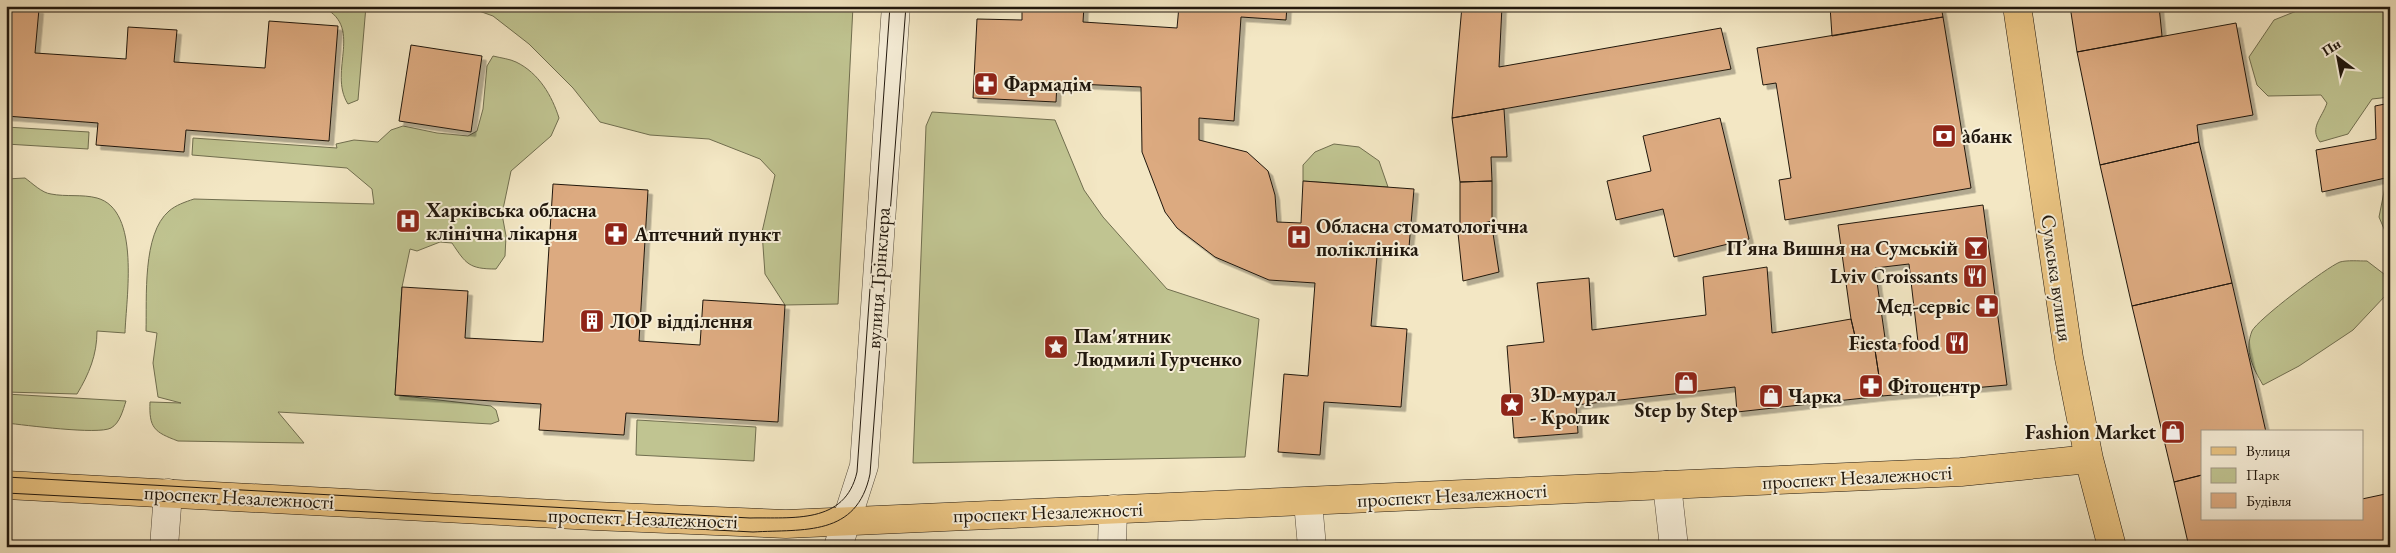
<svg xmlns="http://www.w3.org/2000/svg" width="2396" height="553" font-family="'EB Garamond',serif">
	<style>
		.green { fill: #c0c491; stroke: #706e4f }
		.building { fill: #dcaa80; stroke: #20170d; fill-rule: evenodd; filter: url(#shadow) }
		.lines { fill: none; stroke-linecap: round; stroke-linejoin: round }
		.minor-casing { stroke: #554b3b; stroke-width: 29 }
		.major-casing { stroke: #20170d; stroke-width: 29 }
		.minor { stroke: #f7efd9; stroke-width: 28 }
		.major { stroke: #eac482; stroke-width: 28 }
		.tram { stroke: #20170d; stroke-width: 1 }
		.labels { text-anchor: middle; stroke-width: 4; stroke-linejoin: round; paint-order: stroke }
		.poi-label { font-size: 20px; font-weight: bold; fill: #20170d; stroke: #f7efd9; text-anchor: start }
		.street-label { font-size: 20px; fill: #20170d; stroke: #f7efd9 }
	</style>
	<defs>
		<filter id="shadow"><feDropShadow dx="4.5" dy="4.5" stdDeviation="0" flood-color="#0004"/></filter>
	</defs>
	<rect width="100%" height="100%" fill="#f3e7c4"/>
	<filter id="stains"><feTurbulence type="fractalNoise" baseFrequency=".004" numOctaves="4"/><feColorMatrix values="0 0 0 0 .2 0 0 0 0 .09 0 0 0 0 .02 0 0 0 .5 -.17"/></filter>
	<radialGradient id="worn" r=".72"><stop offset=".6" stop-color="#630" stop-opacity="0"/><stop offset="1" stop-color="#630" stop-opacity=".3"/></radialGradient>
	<!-- green -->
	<path class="green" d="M320 6H366L358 100 348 104C327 71 366 25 320 6Z
		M465 6H853L838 304 785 305 765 274 762 232 775 175 760 159 709 139 650 135 600 122 573 88 529 44 493 16Z
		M2309 6H2390V97L2372 99 2348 134 2320 142C2309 128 2322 118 2327 103L2321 95 2268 96 2257 85 2249 57 2274 20Z
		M493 56C501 58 510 59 516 62 539 73 552 96 559 118L551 136 511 171 502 214 506 236 505 256 496 269C469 269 466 264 452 243L440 242 417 251 410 249 402 287 395 395 491 406 496 410 499 421 491 424 278 412 304 443 178 441C154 432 149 428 150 402L181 403 158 397 153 363 157 333 146 331C147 298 142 234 169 211 176 205 185 202 194 199L374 204 372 189 347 168 192 155 193 138 337 148 336 144 354 140 378 142 391 130 403 126 437 133 468 136 477 131 483 109 487 66Z
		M932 112 1055 120 1084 190 1103 217 1167 289 1259 319 1245 457 913 463 926 126Z
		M6 127 89 132 88 149 6 144Z
		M1334 144 1359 147 1379 161 1388 187 1303 181V165L1315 152Z
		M25 178C32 183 42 193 51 194 66 197 82 194 97 198 141 210 126 299 125 333L97 331C97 355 89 374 77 394L6 392V179Z
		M2390 181V243L2379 217 2386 182Z
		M2367 261 2384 274 2386 295 2353 330 2299 366 2263 385C2253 368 2244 351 2252 331 2257 320 2327 267 2340 262 2347 260 2359 261 2367 261Z
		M6 394 126 401C123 410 120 423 111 428 98 435 25 425 6 423Z
		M637 420 756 427 754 461 636 455Z"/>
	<!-- building -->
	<path class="building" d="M1022 6H1084L1083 22 1177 28 1179 6H1287L1286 20 1241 17 1234 121 1199 118V140L1247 152 1268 171 1275 195 1277 222 1301 223 1303 181 1414 189 1409 247 1378 245 1371 326 1407 329 1401 407 1324 402 1320 455 1278 452 1284 374 1308 376 1315 283 1269 280 1215 257 1177 228 1165 212 1142 152 1141 87 1057 83 1056 102 973 98 977 19 1022 20Z
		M1462 6H1502L1499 67 1721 28 1731 69 1452 118Z
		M1830 6H1941L1943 17 1832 36Z
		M2070 6H2159L2162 36 2077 52Z
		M6 7 39 9 35 53 126 59 128 27 177 30 174 62 265 68 269 21 338 26 329 141 186 130 184 152 96 145 98 123 6 116Z
		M1943 17 1971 188 1785 220 1779 180 1791 178 1776 83 1763 85 1757 48Z
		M2236 23 2253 115 2197 125 2199 142 2100 165 2077 52Z
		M411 45 482 56 471 132 399 121Z
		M2390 103V177L2322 192 2316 150 2376 139 2375 106Z
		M1504 109 1507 157H1491L1492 181 1460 182 1452 118Z
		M1720 118 1749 239 1674 257 1663 209 1616 220 1607 181 1651 171 1643 136Z
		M2199 142 2232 283 2132 306 2100 165Z
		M1492 181V221L1460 229V182Z
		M553 184 648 190 639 341 700 345 703 300 785 305 778 422 626 413 624 435 539 430 541 404 395 395 402 287 468 291 465 338 543 342Z
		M1983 205 2007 385 1882 396 1875 350 1858 349 1851 319 1838 225ZM1909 264 1918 342 1886 345 1875 268Z
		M1492 227 1499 272 1463 281 1458 233Z
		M1767 267 1772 333 1851 319 1858 349 1875 350 1882 396 1737 412 1735 387 1576 405 1578 433 1514 438 1507 346 1544 342 1537 283 1589 278 1592 330 1706 315 1703 277Z
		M2232 283 2266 432H2202V475L2174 482 2132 306Z
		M2202 475V519H2362V499L2390 493V547H2189L2174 482Z"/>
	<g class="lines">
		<defs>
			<path id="minor" d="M1667 485 1674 547
				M1308 502 1312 547
				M164 547 168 493
				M838 547 864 466 896 6
				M1112 547 1113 509"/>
			<path id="major" d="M2017 6 2069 358 2089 459 2112 547
				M6 485 594 516 786 524 1961 472 2089 459"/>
		</defs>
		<!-- minor casing -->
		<use href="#minor" class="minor-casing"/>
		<!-- major casing -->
		<use href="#major" class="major-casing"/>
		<!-- minor -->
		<use href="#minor" class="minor"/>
		<!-- major -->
		<use href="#major" class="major"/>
		<!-- tram -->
		<path class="tram" d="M6 477 750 518C792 517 845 525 857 472L890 6
			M6 493 753 532C804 529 857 537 870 474L906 6"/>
	</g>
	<!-- icons -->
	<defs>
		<symbol id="pharmacy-square" viewBox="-11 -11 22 22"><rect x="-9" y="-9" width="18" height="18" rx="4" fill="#8f2418" stroke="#f7efd9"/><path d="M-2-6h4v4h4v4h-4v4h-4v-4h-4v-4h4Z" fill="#fff"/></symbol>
		<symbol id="bank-square" viewBox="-11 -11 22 22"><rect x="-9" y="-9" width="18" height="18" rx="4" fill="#8f2418" stroke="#f7efd9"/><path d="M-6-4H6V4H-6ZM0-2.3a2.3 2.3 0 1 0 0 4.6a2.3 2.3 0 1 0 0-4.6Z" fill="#fff"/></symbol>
		<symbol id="hospital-square" viewBox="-11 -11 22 22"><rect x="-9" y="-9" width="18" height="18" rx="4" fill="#8f2418" stroke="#f7efd9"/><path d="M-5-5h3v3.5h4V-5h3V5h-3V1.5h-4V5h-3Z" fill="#fff"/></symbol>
		<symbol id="bar-square" viewBox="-11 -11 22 22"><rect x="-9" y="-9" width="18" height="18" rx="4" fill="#8f2418" stroke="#f7efd9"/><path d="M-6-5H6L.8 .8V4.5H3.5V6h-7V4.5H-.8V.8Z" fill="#fff"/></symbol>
		<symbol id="restaurant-square" viewBox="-11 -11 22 22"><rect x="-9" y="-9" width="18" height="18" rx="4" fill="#8f2418" stroke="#f7efd9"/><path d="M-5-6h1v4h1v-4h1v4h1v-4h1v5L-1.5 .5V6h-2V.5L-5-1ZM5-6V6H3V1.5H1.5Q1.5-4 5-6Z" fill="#fff"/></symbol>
		<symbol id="building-square" viewBox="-11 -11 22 22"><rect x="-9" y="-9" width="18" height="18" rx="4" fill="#8f2418" stroke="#f7efd9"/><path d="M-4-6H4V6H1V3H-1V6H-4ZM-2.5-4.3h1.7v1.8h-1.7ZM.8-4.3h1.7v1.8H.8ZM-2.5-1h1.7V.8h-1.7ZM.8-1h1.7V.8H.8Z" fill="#fff"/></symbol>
		<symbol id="sight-square" viewBox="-11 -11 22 22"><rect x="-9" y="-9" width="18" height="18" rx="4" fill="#8f2418" stroke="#f7efd9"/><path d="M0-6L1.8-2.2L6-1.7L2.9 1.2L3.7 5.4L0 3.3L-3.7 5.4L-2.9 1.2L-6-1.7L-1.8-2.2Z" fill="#fff"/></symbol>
		<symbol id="shop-square" viewBox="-11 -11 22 22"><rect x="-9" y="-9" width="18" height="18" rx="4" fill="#8f2418" stroke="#f7efd9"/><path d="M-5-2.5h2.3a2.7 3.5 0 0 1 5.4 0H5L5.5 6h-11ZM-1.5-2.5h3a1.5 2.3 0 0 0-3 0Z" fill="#fff"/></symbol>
	</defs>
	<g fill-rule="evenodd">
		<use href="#pharmacy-square" x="972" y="70" width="28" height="28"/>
		<use href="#bank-square" x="1930" y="122" width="28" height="28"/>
		<use href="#hospital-square" x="394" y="207" width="28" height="28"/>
		<use href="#pharmacy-square" x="602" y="220" width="28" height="28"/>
		<use href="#hospital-square" x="1285" y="223" width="28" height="28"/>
		<use href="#bar-square" x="1962" y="234" width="28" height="28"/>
		<use href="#restaurant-square" x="1961" y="262" width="28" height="28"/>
		<use href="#pharmacy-square" x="1973" y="292" width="28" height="28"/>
		<use href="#building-square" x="578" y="307" width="28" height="28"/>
		<use href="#restaurant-square" x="1943" y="329" width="28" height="28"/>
		<use href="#sight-square" x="1042" y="333" width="28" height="28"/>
		<use href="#shop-square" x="1672" y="369" width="28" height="28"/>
		<use href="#pharmacy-square" x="1857" y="372" width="28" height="28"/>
		<use href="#shop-square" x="1757" y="382" width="28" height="28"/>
		<use href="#sight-square" x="1498" y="391" width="28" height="28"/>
		<use href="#shop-square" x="2159" y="418" width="28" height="28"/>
	</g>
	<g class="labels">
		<!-- poi labels -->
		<g class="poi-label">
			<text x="1004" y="91">Фармадім</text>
			<text x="1962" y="143">а̀банк</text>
			<text x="426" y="217">Харківська обласна<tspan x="426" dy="23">клінічна лікарня</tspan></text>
			<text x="1316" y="233">Обласна стоматологічна<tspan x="1316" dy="23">поліклініка</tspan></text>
			<text x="634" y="241">Аптечний пункт</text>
			<text x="1958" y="255" text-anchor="end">П’яна Вишня на Сумській</text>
			<text x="1958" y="283" text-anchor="end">Lviv Croissants</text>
			<text x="1970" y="313" text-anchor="end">Мед-сервіс</text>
			<text x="610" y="328">ЛОР відділення</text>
			<text x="1074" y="343">Пам'ятник<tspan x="1074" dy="23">Людмилі Гурченко</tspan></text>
			<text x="1940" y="350" text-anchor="end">Fiesta food</text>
			<text x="1888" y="393">Фітоцентр</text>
			<text x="1530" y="401">3D-мурал<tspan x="1530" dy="23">- Кролик</tspan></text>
			<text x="1788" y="403">Чарка</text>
			<text x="1686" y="417" text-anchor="middle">Step by Step</text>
			<text x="2156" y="439" text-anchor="end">Fashion Market</text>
		</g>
		<!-- street labels -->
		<g class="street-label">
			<text transform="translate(878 278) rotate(-86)" y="7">вулиця Трінклера</text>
			<text transform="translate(2057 278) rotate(82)" y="7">Сумська вулиця</text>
			<text transform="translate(1857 477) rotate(-3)" y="7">проспект Незалежності</text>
			<text transform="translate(1452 495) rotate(-3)" y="7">проспект Незалежності</text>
			<text transform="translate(239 497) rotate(3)" y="7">проспект Незалежності</text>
			<text transform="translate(1048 512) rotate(-2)" y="7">проспект Незалежності</text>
			<text transform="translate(643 518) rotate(2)" y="7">проспект Незалежності</text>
		</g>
	</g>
	<!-- margin -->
	<rect width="2396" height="553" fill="none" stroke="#f3e7c4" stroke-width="25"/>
	<rect x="8" y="8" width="2381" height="538" fill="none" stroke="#20170d" stroke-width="2.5"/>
	<rect x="12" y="12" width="2371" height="528" fill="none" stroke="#20170d"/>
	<!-- legend -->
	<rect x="2201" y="430" width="162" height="90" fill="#f7efd9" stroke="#a19987"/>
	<rect x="2211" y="447" width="25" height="8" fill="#eac482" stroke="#a19987"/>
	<text x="2246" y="456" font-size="15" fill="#20170d">Вулиця</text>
	<rect x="2211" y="468" width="25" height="15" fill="#c0c491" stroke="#a19987"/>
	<text x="2246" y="480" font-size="15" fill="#20170d">Парк</text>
	<rect x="2211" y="493" width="25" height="15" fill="#dcaa80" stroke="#a19987"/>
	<text x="2246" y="506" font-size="15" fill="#20170d">Будівля</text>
	<!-- north arrow -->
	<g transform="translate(2338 58) rotate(328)" stroke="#f7efd9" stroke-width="4" paint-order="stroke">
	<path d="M0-4L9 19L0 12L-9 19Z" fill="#20170d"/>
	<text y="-8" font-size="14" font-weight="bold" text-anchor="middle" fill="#20170d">Пн</text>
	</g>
	<rect width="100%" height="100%" filter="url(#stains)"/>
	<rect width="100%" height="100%" fill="url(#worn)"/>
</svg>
